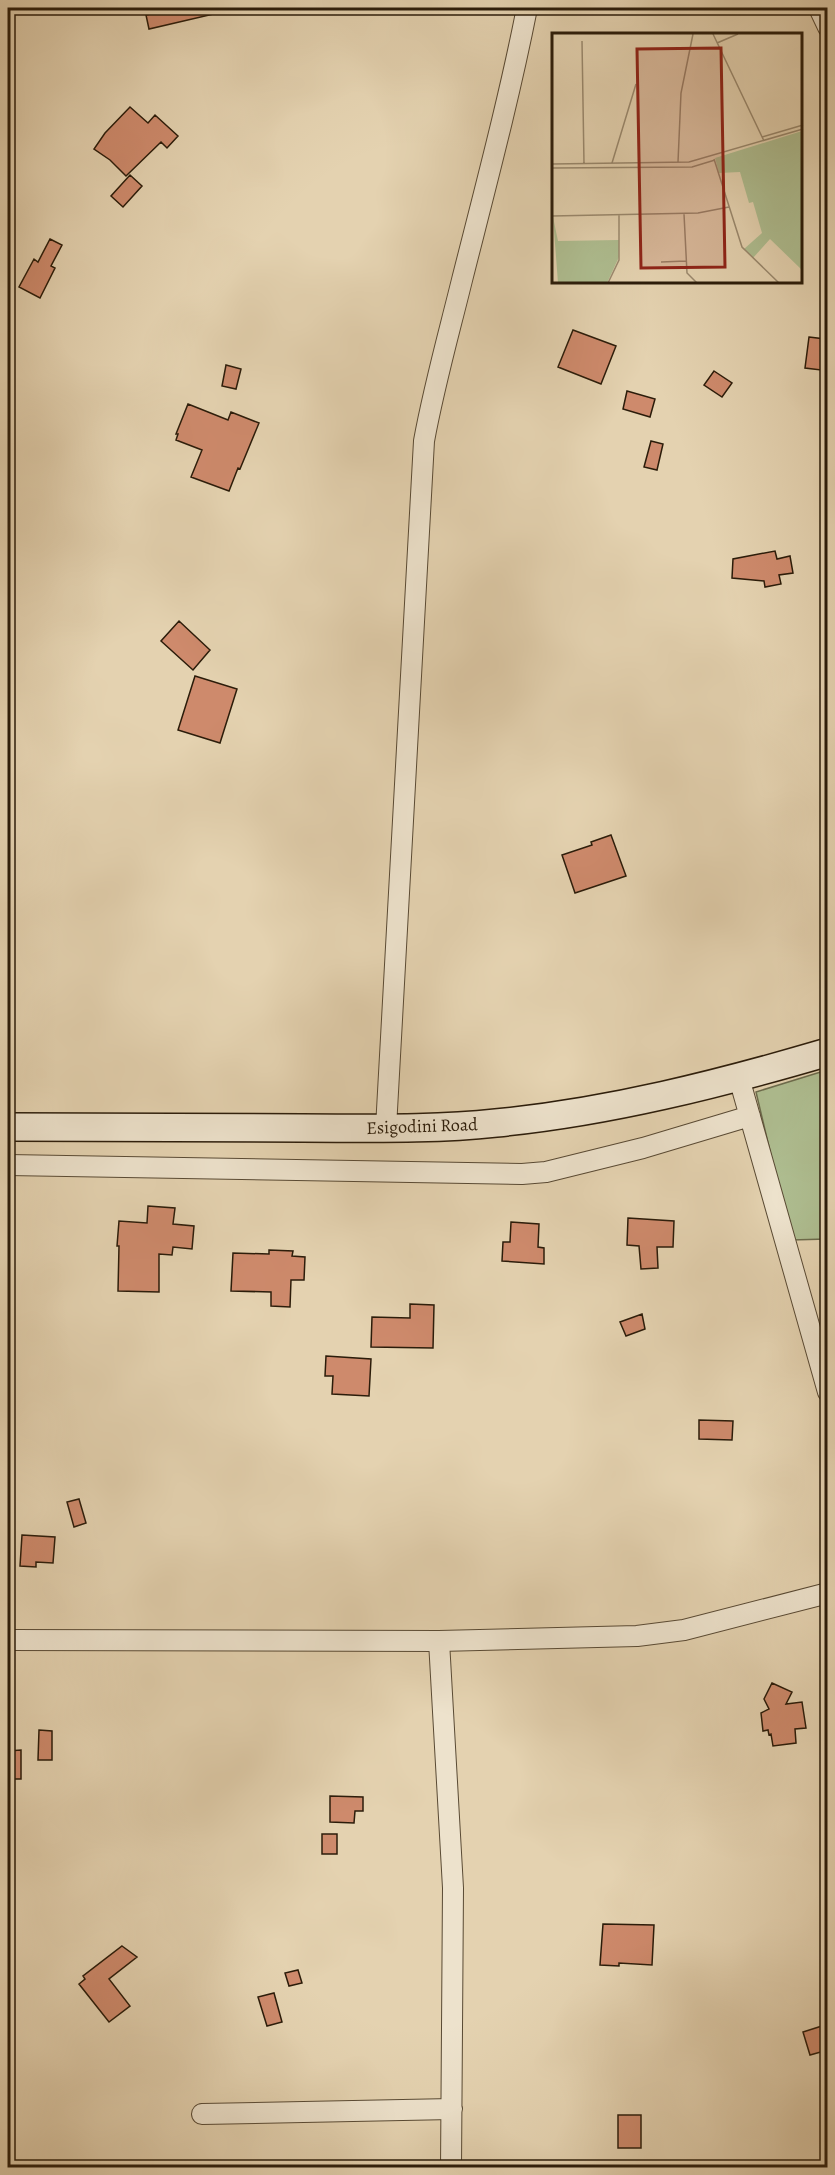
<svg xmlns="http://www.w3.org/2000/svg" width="835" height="2175" font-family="Alegreya,serif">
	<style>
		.green { fill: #aebd90; stroke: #6c6c4d; stroke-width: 1.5 }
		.building { fill: #ce8a6c; stroke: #2b1c0a; stroke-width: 1.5 }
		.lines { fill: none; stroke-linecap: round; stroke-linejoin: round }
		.minor-casing { stroke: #594a34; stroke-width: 22 }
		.secondary-casing { stroke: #2b1c0a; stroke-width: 30 }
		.minor { stroke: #ede2cc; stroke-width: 20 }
		.secondary { stroke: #ede2cc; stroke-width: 27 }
		.labels { text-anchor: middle; stroke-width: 4.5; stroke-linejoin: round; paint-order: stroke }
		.street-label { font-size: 18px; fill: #2b1c0a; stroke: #ede2cc }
		.inset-road { fill: none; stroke: #9a896e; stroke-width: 1.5 }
		.view { fill: #8f2418; fill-opacity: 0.15; stroke: #8f2418; stroke-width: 3 }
		.inset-edge { fill: none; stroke: #2b1c0a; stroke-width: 3 }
	</style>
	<rect width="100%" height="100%" fill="#e4d2b0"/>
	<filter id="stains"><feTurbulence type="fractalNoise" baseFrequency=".00333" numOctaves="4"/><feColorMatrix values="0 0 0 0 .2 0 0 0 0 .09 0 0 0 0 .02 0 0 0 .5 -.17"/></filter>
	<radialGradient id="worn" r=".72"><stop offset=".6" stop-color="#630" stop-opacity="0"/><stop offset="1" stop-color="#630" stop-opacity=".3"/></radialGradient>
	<!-- green -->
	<path class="green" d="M827 1070V1239L791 1240 756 1092Z"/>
	<!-- building -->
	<path class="building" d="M179 8H217L218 13 149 29 146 15Z
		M130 107 148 123 155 115 178 136 167 148 161 142 126 176 110 160 94 149 105 133Z
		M130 175 142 186 123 207 111 196Z
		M50 239 62 245 51 266 55 268 40 298 19 287 34 259 38 262Z
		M573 330 616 346 601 384 558 367Z
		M809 337 825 339 821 370 805 368Z
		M226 365 241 369 236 389 222 386Z
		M714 371 732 383 722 397 704 385Z
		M627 391 655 399 650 417 623 409Z
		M188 404 228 420 231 412 259 423 240 469 238 468 229 491 191 477 202 450 176 440 178 434H176Z
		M651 441 663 444 657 470 644 467Z
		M775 551 777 559 790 556 793 573 779 575 781 584 765 587 764 581 732 578 733 559Z
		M179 621 210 650 193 670 161 641Z
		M195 676 237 689 220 743 178 730Z
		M611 835 626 876 575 893 562 855 592 845 591 842Z
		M148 1206 175 1208 173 1224 194 1226 192 1249 173 1247 172 1255 159 1254V1292L118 1291 119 1246H117L119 1221 147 1223Z
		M628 1218 674 1221 673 1247H657L658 1268 641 1269 639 1246 627 1245Z
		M511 1222 539 1224 538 1247 544 1248V1264L502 1261 503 1242H510Z
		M269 1250 293 1251 292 1256 305 1257 304 1280H291L290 1307 271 1306V1292L231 1291 233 1253 269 1254Z
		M410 1304 434 1305 433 1348 371 1347 372 1317 410 1318Z
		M642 1314 645 1329 626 1336 620 1322Z
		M326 1356 371 1359 369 1396 332 1394 333 1376H325Z
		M699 1420 733 1421 732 1440 699 1439Z
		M79 1499 86 1523 74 1527 67 1502Z
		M22 1535 55 1537 53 1563 36 1562V1567L20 1566Z
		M772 1683 792 1692 786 1704 802 1702 806 1728 795 1729 796 1743 773 1746 771 1734 769 1735 768 1730 763 1731 761 1713 769 1709 764 1699Z
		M39 1730 52 1731V1760H38Z
		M21 1750V1779H8V1751Z
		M330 1796 363 1797V1811H355L354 1823 330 1822Z
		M322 1834H337V1854H322Z
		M603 1924 654 1925 652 1965 619 1963V1966L600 1965Z
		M122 1946 137 1957 109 1979 130 2006 109 2022 79 1984 85 1979 83 1976Z
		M298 1970 302 1983 289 1986 285 1973Z
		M274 1993 282 2022 267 2026 258 1997Z
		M825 2025 828 2034V2050L810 2055 803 2032Z
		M618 2115H641V2148H618Z"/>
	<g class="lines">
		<defs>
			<path id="minor" d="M819 8 828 27
				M739 1078 828 1392
				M386 1128 424 441C434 386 449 333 462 280 485 189 509 99 527 8
				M8 1165 522 1174 546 1172 643 1148 750 1116
				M8 1640 439 1641 637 1636 684 1630 828 1593
				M439 1641 453 1888 451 2168
				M202 2114 452 2109"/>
			<path id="secondary" d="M8 1127C106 1128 204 1128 302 1128 366 1128 432 1130 496 1123 609 1112 719 1084 828 1052"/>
		</defs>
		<!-- minor casing -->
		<use href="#minor" class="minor-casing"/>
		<!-- secondary casing -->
		<use href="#secondary" class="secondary-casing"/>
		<!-- minor -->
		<use href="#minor" class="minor"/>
		<!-- secondary -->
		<use href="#secondary" class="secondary"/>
	</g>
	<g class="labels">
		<!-- street labels -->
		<g class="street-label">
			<text transform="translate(422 1126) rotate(-2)" y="6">Esigodini Road</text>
		</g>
	</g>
	<!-- overview -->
	<g transform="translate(552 33)">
		<rect width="250" height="250" fill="#e4d2b0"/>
		<path d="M250 98V237L218 206 201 225 192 216 210 200 201 169 197 170 188 139 167 140 163 125ZM1 184 6 208 67 207V224L55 250H6Z" fill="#aebd90"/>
		<path class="inset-road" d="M161 1 212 108M30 8 32 131M165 10 186 1M210 104 251 92M162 126 190 214 227 250M126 129 129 60 141 1M60 130 84 51M0 131 137 129 251 96M0 135 140 134 163 127M132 181 135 240 145 250M0 183 146 180 177 174M109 229 134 228M56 250 67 227V182"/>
		<path class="view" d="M169 15 173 234 89 235 85 16Z"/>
		<rect width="250" height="250" class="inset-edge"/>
	</g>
	<!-- margin -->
	<rect width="835" height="2175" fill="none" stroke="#e4d2b0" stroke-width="30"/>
	<rect x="9" y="9" width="817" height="2157" fill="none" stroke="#2b1c0a" stroke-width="3"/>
	<rect x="15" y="15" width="805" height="2145" fill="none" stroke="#2b1c0a" stroke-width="1.5"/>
	<rect width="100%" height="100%" filter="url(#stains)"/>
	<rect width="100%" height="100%" fill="url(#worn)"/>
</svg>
